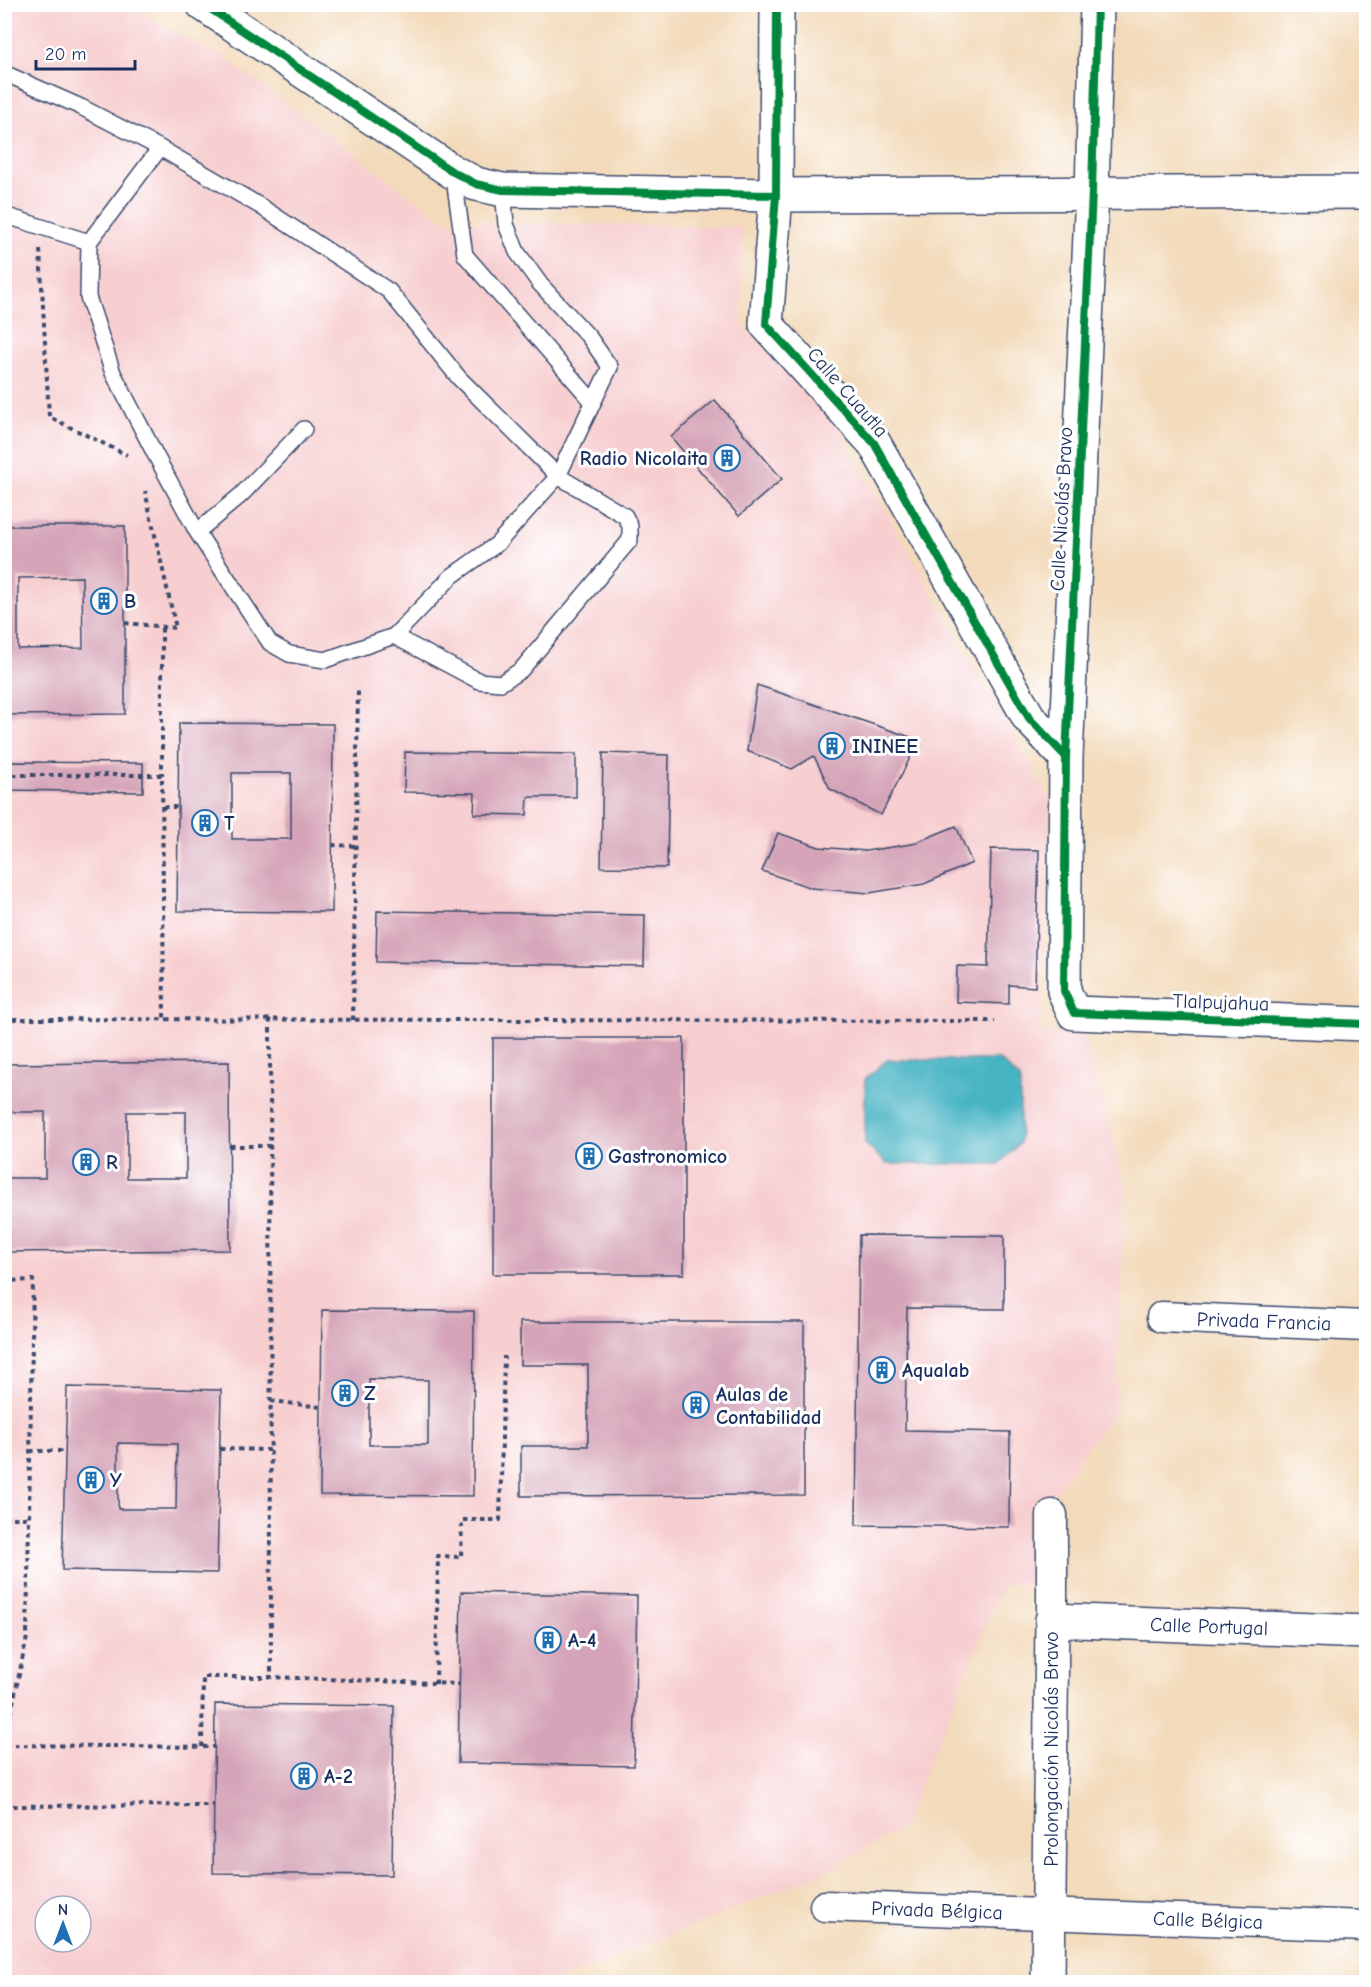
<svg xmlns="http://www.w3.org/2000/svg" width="1371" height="1987" font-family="'Comic Neue',sans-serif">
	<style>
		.built { fill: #f7cfd0; fill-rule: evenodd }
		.water { fill: #47b4c4; stroke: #317291; stroke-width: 1.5 }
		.building { fill: #d5a4b8; fill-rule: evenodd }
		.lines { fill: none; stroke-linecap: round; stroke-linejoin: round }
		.service-casing { stroke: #3b496c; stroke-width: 18 }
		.minor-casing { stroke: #3b496c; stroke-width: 33 }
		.tertiary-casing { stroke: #3b496c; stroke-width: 36 }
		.path { stroke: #3b496c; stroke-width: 4; stroke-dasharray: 4.5 4.5; stroke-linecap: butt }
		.service { stroke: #fff; stroke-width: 15 }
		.minor { stroke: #fff; stroke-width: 30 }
		.tertiary { stroke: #fff; stroke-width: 33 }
		.cycleway-casing { stroke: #fff; stroke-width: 11 }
		.cycleway { stroke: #00873e; stroke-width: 8 }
		.labels { text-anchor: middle; stroke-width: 6; stroke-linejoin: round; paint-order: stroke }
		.street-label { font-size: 20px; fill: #1b2f5e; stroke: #fff }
		.poi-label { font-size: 20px; font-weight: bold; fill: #1b2f5e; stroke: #fff; text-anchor: start }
	</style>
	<rect width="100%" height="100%" fill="#fff"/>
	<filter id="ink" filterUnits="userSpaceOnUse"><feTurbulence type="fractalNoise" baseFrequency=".0167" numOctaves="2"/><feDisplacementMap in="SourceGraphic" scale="12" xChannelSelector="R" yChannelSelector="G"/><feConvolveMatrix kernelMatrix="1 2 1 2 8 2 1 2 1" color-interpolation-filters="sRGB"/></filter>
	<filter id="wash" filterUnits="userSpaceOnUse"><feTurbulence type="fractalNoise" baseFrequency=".008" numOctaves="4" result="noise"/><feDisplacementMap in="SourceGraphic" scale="24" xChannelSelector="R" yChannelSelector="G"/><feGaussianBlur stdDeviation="1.35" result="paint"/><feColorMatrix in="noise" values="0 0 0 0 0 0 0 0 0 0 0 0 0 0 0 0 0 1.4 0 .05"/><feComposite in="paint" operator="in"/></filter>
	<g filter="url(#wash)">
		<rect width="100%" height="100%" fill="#f3daba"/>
		<!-- built -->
		<path class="built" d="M5 5H125L228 60 446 222 743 227 741 323 837 426 1051 801 1041 1031 1085 1035 1126 1188 1116 1409 1041 1512 1038 1585H1003L902 1828 825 1872 555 1982H5ZM45 1906H81V1942H45Z"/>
		<!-- water -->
		<path class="water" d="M887 1060H999L1020 1079V1143L999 1164H887L865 1144V1079Z"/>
		<g id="blocks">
			<!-- building -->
			<path class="building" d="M715 400 782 479 739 516 671 437Z
				M4 526H125V714L4 715ZM82 577 83 648 18 649V578Z
				M757 685 919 740 881 815 830 789 814 756 792 769 747 751Z
				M179 723 333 724 332 912 177 911ZM232 773H291V839H232Z
				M405 752 576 754V797H528L527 815 474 814 475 793 404 792Z
				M603 753 669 755 667 868 601 867Z
				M4 762 143 763V792L4 790Z
				M956 826 972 863 924 884 869 893 812 888 762 871 778 833 819 847 866 851 912 844Z
				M991 849 1039 850 1035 987 1009 985V1004L956 1002 957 966 988 967Z
				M377 911 645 915 644 966 376 962Z
				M493 1038H684V1274H493Z
				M229 1062 230 1250 4 1252V1178H45V1112H4V1064ZM127 1112H186V1178H127Z
				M859 1235 1004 1236V1309L907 1308 905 1430 1010 1432 1009 1527 856 1525Z
				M322 1310 474 1311 473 1496 320 1495ZM369 1379 428 1380V1445H369Z
				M520 1322H804V1495L521 1496V1446H588V1365H520Z
				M67 1387 221 1390 217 1573 62 1570ZM118 1443 177 1444 176 1509H118Z
				M461 1592 637 1596 634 1766 458 1763Z
				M215 1704 394 1706 392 1875 213 1873Z"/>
		</g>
	</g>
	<g filter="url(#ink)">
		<use href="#blocks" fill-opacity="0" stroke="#3b496c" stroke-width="1.5"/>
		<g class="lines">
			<defs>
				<path id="service" d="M4 73 81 107 160 148 260 206 389 291 459 378 558 476 625 516 630 526V540L521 670 501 683 479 681 394 636
					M160 148 89 242 88 297 113 373 156 456 197 532 270 643 289 654 325 660 394 636 452 576 497 544 558 476 610 367 589 337 540 284 517 252 506 224 503 190
					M453 172 465 255 593 402
					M4 215 89 242
					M197 532 241 495 304 429"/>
				<path id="minor" d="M1162 1317 1366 1326
					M1052 1515V1620
					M825 1906 1366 1926"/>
				<path id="tertiary" d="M203 4 453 172 476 184 503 190 776 195 1366 192
					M777 4 776 195 766 324 874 443 1029 718 1066 757
					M1097 4 1092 192 1066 757 1064 991 1074 1013 1366 1024
					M1048 1982 1052 1620 1366 1632"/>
			</defs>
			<!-- service casing -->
			<use href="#service" class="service-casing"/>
			<!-- minor casing -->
			<use href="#minor" class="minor-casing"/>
			<!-- tertiary casing -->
			<use href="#tertiary" class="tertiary-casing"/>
			<!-- path -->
			<path class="path" d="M40 250 49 417 127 455
				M125 623 176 628 145 491
				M162 628V775
				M4 775H162L164 1019
				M163 807H178
				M332 845 356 846
				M4 1019 995 1021
				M270 1019 271 1677
				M353 1020 358 689
				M230 1146H271
				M4 1281 33 1280 27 1637 4 1745
				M271 1401 321 1407
				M220 1449 271 1450
				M30 1451H65
				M4 1518H29
				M436 1684 438 1556 461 1557 462 1520H500L504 1356
				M5 1745 215 1747
				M202 1747 203 1677H271L459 1684
				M4 1806 214 1805"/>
			<!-- service -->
			<use href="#service" class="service"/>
			<!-- minor -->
			<use href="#minor" class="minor"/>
			<!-- tertiary -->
			<use href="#tertiary" class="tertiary"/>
			<defs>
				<path id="cycleway" d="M203 4 453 172 476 184 503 190 776 195
					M777 4 776 195 766 324 874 443 1029 718 1066 757
					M1097 4 1092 192 1066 757 1064 991 1074 1013 1366 1024"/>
			</defs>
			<!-- cycleway casing -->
			<use href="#cycleway" class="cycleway-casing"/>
			<!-- cycleway -->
			<use href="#cycleway" class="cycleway"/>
		</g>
	</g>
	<!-- icons -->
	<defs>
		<symbol id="building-ring" viewBox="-11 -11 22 22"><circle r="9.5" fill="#fff" stroke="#1f6fb2" stroke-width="1.5"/><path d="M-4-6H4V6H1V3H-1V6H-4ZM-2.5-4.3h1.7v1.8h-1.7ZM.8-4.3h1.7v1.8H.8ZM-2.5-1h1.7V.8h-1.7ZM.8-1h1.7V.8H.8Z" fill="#1f6fb2"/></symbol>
	</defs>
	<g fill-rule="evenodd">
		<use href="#building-ring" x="712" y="443" width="30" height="30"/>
		<use href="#building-ring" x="89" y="586" width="30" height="30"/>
		<use href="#building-ring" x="817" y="731" width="30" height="30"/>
		<use href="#building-ring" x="190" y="808" width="30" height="30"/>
		<use href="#building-ring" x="574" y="1141" width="30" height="30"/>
		<use href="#building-ring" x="71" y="1147" width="30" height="30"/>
		<use href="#building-ring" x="867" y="1355" width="30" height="30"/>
		<use href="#building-ring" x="330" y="1378" width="30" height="30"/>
		<use href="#building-ring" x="681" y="1390" width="30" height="30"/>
		<use href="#building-ring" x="76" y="1465" width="30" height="30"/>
		<use href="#building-ring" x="533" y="1625" width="30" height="30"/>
		<use href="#building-ring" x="289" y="1761" width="30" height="30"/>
	</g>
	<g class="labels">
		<!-- street labels -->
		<g class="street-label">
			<text transform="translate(848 392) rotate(49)" y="7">Calle Cuautla</text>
			<text transform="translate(1061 509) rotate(-87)" y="7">Calle Nicolás Bravo</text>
			<text transform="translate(1221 1002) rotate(2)" y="7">Tlalpujahua</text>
			<text transform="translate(1264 1321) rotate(2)" y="7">Privada Francia</text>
			<text transform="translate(1209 1626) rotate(2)" y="7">Calle Portugal</text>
			<text transform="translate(1051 1749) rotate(-90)" y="7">Prolongación Nicolás Bravo</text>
			<text transform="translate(937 1910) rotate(2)" y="7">Privada Bélgica</text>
			<text transform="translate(1208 1920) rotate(2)" y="7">Calle Bélgica</text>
		</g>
		<!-- poi labels -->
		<g class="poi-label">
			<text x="708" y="465" text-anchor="end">Radio Nicolaita</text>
			<text x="124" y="608">B</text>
			<text x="852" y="753">ININEE</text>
			<text x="224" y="830">T</text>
			<text x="608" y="1163">Gastronomico</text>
			<text x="106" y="1169">R</text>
			<text x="902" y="1377">Aqualab</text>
			<text x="364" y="1400">Z</text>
			<text x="716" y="1401">Aulas de<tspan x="716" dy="23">Contabilidad</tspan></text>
			<text x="110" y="1487">Y</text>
			<text x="568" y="1647">A-4</text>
			<text x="324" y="1783">A-2</text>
		</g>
	</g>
	<!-- margin -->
	<rect width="1371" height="1987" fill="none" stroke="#fff" stroke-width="24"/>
	<!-- north arrow -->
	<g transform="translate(63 1924)"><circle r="28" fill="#ffffff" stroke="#a4acbf" stroke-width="1.5"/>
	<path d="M0-4.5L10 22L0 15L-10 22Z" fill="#1f6fb2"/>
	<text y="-9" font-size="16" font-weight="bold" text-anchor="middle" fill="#1b2f5e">N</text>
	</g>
	<!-- scale -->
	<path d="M36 60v9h99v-9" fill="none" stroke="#1b2f5e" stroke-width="3"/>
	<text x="45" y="60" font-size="18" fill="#1b2f5e" stroke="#ffffff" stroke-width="4.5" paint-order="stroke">20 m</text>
</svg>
